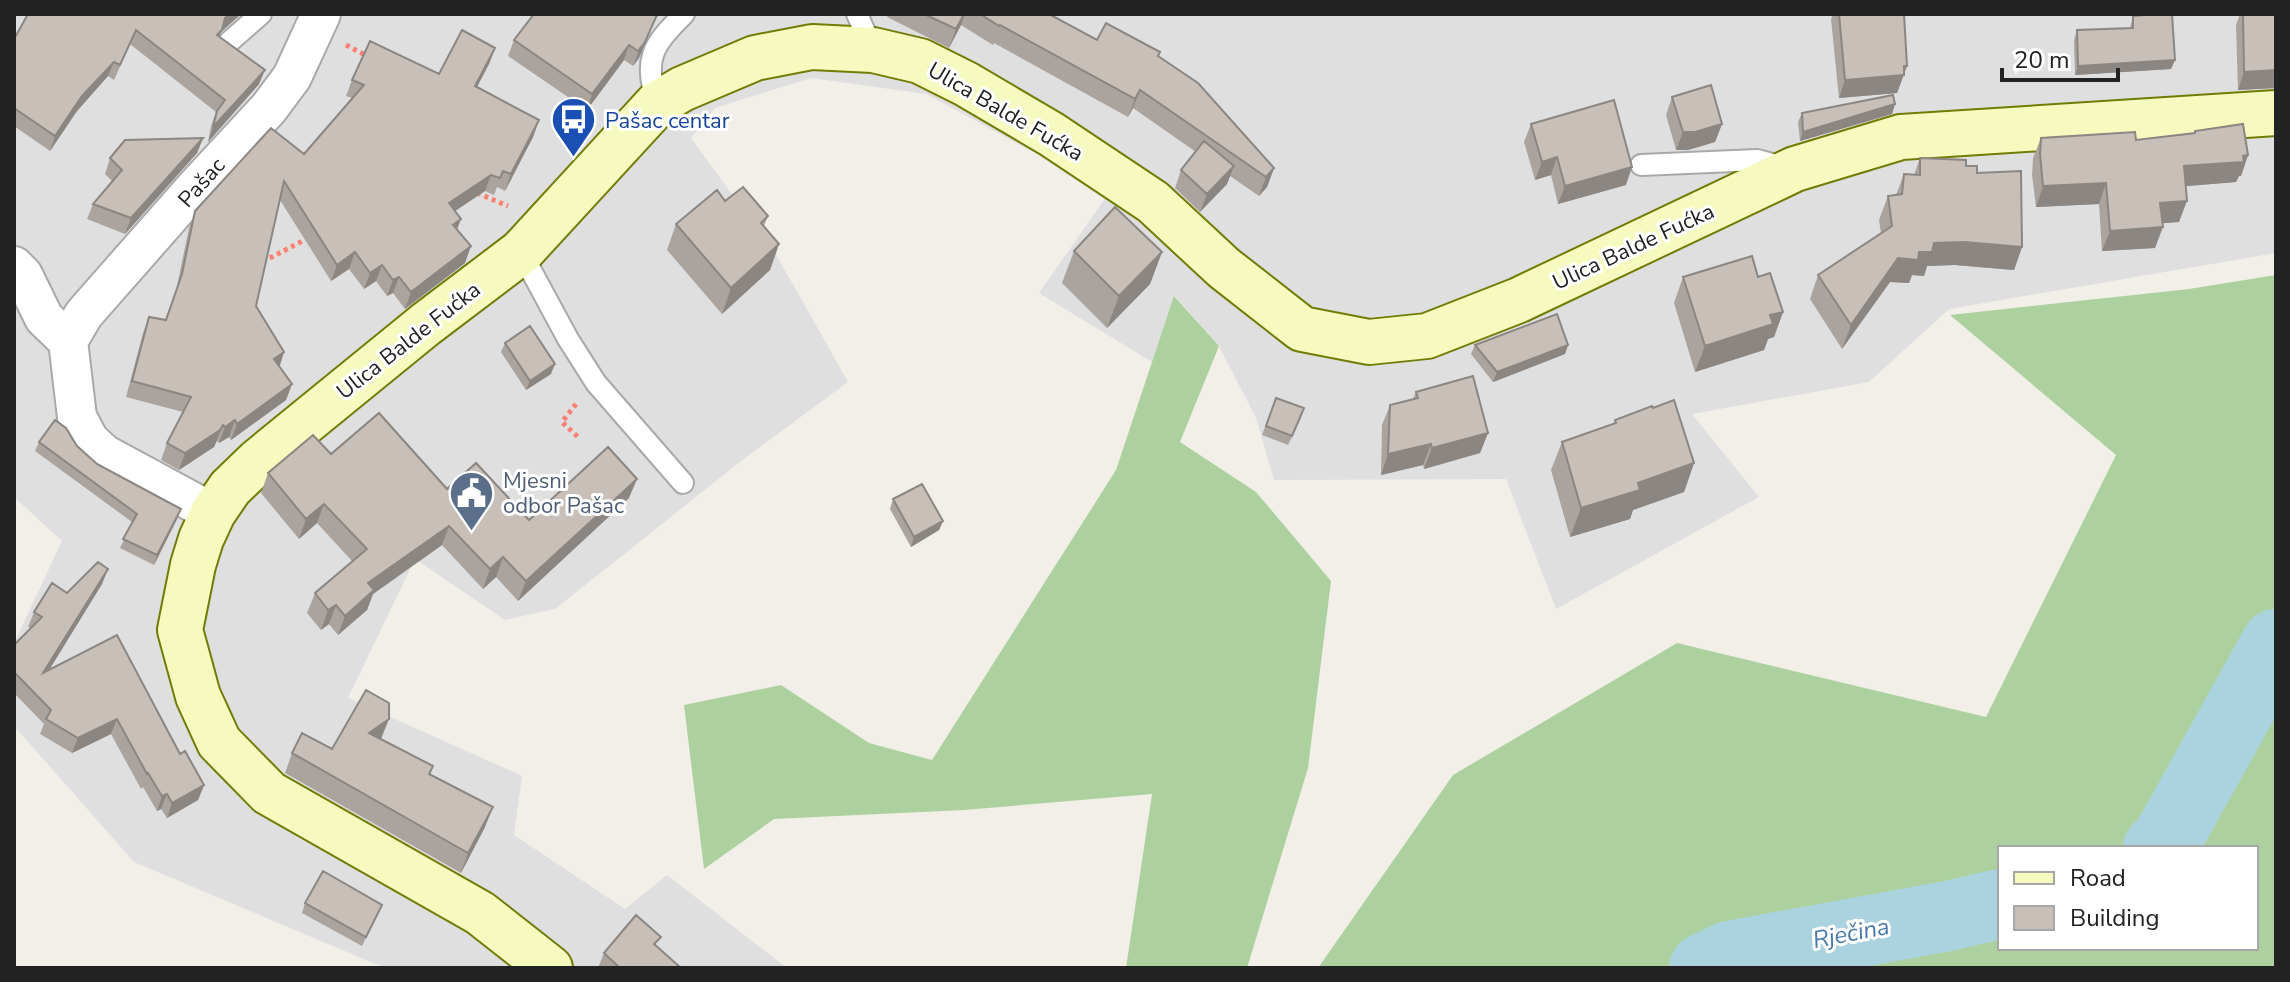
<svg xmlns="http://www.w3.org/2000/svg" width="2290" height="982" font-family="'Nunito Sans',sans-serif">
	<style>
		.residential { fill: #e0dfdf }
		.forest { fill: #add19e; fill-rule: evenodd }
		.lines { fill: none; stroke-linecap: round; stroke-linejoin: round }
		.river { stroke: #aad3df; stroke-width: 70 }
		.service-casing { stroke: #a9a9a9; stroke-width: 24 }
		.minor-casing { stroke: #a9a9a9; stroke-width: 42 }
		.secondary-casing { stroke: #707d05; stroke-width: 48 }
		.path { stroke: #fa8072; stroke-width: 5; stroke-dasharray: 4 4; stroke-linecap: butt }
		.service { stroke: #fff; stroke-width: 20 }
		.minor { stroke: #fff; stroke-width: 38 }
		.secondary { stroke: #f7fabf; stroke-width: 44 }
		.wall { fill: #aba49e }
		.shaded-wall { fill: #8b8681 }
		.building { fill: #c7bfb8; stroke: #8b8681; stroke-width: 2 }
		.labels { text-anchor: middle; stroke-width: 6; stroke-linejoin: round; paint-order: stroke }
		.street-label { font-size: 22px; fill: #222; stroke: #fff }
		.transit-label { font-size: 22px; fill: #164399; stroke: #fff; text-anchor: start }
		.service-label { font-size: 22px; fill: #4e5e75; stroke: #fff; text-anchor: start }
		.water-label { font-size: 24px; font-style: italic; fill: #4a7aab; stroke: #fff }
	</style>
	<rect width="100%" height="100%" fill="#f2efe9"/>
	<!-- residential -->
	<path class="residential" d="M14 14H2276V253L1949 309 1869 382 1692 414 1759 497 1556 609 1506 479 1274 480 1256 418 1219 346 1175 296 1152 362 1039 293 1109 193 926 94 811 78 715 108 691 138 777 256 848 382 745 458 555 609 505 620 415 559 348 698 522 776 514 835 625 909 667 875 787 968H385L134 862 14 726V643L62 541 14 497Z"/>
	<!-- forest -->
	<path class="forest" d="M2276 275V968H1318L1453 775 1677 643 1986 717 2116 455 1950 315 2189 289ZM2000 848H2256V948H2000Z
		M1174 296 1219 346 1180 442 1256 492 1331 581 1308 768 1247 968H1126L1152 794 964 810 774 819 704 869 684 705 781 685 869 743 932 760 1116 470Z"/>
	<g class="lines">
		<!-- river -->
		<path class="river" d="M2158 848 2164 845 2276 644
			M1704 968 1729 956 1948 916 2000 904"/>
		<defs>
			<path id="service" d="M857 14 873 50
				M229 42 261 14
				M657 104C644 58 651 47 684 14
				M1641 165 1757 160 1784 167
				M521 252 568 339 596 383 683 483"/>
			<path id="minor" d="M14 266 23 275 44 318 68 341
				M213 513 104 454 89 440 77 417 68 341 84 314 193 190 269 108 292 77 321 14"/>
			<path id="secondary" d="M550 968 480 913 269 793 219 742 198 696 180 630 193 565 201 539 213 513 230 488 258 461 426 324 521 252 657 104 682 89 755 58 812 47 873 50 920 61 966 84 1051 134 1153 202 1224 268 1302 329 1369 342 1427 336 1519 300 1795 169 1901 137 2276 113"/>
		</defs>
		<!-- service casing -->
		<use href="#service" class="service-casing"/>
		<!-- minor casing -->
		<use href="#minor" class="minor-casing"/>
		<!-- secondary casing -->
		<use href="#secondary" class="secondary-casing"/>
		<!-- path -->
		<path class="path" d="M346 45 369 57
			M477 193 508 206
			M262 260 272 257 310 237
			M576 404 562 422 579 438"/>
		<!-- service -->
		<use href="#service" class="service"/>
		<!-- minor -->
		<use href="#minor" class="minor"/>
		<!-- secondary -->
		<use href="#secondary" class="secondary"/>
	</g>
	<!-- wall -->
	<path class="wall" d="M28 14H241L221 32 219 36 259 84 208 142 211 126 216 112 130 44 114 80 108 76 77 111 50 151 14 126V39Z
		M534 14H660L655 19 639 58 633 66 624 60 587 110 508 56 514 40Z
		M888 14H1049L1097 40 1158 57 1274 168 1267 187 1259 196 1230 176 1227 184 1200 212 1175 188 1181 170 1196 152 1133 108 1128 117 994 43 993 45 961 25 949 48 887 17Z
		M1833 14H1904L1907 66 1897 93 1839 98 1831 19Z
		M2240 14H2276V88L2238 90 2236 25Z
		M2133 16 2175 60 2171 69 2075 75 2074 40 2077 30 2130 28Z
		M495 48 489 64 477 87 539 120 533 137 505 191 497 187 494 195 485 191 455 211 457 230 465 263 405 309 393 293 387 296 376 281 364 289 349 269 331 281 280 200 256 306 284 352 279 367 292 384 286 400 231 440 229 437 219 443 217 441 214 447 179 470 161 460 167 443 183 412 126 397 143 333 149 317 165 320 176 291 189 228 195 211 304 154 352 98 346 96 352 80 439 74Z
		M1672 97 1722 124 1715 142 1688 150H1676L1666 115Z
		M1895 104 1892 114 1800 141 1798 122 1802 113Z
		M1531 124 1626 185 1558 204 1551 175 1535 180 1524 142Z
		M2195 131 2248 155 2241 176H2239L2236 182 2186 186 2179 222 2162 223 2155 248 2102 251 2099 204 2036 207 2032 175 2033 158 2041 138 2136 140 2194 133Z
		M203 138 197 153 125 234 87 219 93 204 112 181 105 174 110 158Z
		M1920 158 1966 166 1977 173 2022 247 2014 270 1955 265 1927 266 1924 276 1912 275 1909 283 1890 282 1842 349 1810 299 1818 275 1881 233 1879 220 1888 196 1896 195 1904 174 1914 175Z
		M725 201 768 216 764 226 779 244 770 270 722 314 667 250 676 224Z
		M1074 251 1162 252 1150 284 1107 328 1062 283Z
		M1683 277H1758L1783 312 1774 337 1768 339 1764 350 1695 372 1674 303Z
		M505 343 551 374 526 390 501 352Z
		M1475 345H1568L1565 354 1493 382 1471 354Z
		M1416 392 1488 433 1480 453 1424 469 1423 465 1381 475 1382 425 1390 405 1413 399Z
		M1276 398 1301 418 1288 445 1262 435Z
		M1615 420 1694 463 1684 492 1633 510 1630 519 1570 537 1551 470 1562 442 1614 424Z
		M39 442 77 446 97 464 177 519 154 565 120 548 132 522 35 451Z
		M331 454 447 489 529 520 629 498 518 601 496 577 483 589 442 545 373 594 367 610 338 635 329 624 321 630 307 613 315 593 352 561 317 523 299 539 261 493 268 473Z
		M893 499 943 521 939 530 911 547 890 509Z
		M102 584 49 670 180 754 204 785 198 800 167 818 161 809 157 811 143 787 141 789 111 734 72 753 40 734 44 724 14 693V645L31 628 28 627 34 612 67 593Z
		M381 739 433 766 430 775 485 827 461 873 285 773 292 753 332 749Z
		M305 903 378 914 362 946 302 913Z
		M657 947 681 968H598L604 953Z"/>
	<!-- shaded-wall -->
	<path class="shaded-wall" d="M230 14H241L221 32 216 44 217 35 225 18Z
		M653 14H660L655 19 639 58 633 66Z
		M964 14H965L961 25 949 48 956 29Z
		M629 45 624 60 587 110 592 94Z
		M495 48 489 64 469 102 475 86Z
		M2175 60 2171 69 2075 75 2078 66Z
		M114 62 108 76 77 111 50 151 55 136 82 96Z
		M1904 66H1907L1897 93 1839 98 1845 80Z
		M265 70 259 84 208 142 213 127Z
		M2276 70V88L2238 90 2244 72Z
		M1140 90 1133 108 1128 117 1135 99Z
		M1895 104 1892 114 1800 141 1803 132Z
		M539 120 533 137 505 191 511 174Z
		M1722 124 1715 142 1688 150H1676L1683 132Z
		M203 138 197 153 125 234 131 218Z
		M2248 155 2241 176H2239L2236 182 2176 187 2184 166Z
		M1557 157 1551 175 1535 180 1542 162Z
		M1234 166 1227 184 1200 212 1207 194Z
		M1632 167 1626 185 1558 204 1565 186Z
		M1274 168 1267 187 1259 196 1266 177Z
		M491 175 485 191 443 219 449 203Z
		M2106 183 2099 204 2036 207 2043 186Z
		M2187 201 2179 222 2153 224 2160 203Z
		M461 219 455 235 453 225Z
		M2163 227 2155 248 2102 251 2110 231Z
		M1964 242 2022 247 2014 270 1955 265 1927 266 1924 276 1912 275 1909 283 1890 282 1842 349 1851 325 1898 258 1919 252 1934 243Z
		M779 244 770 270 722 314 731 288Z
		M471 246 465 263 405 309 411 292Z
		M355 252 349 269 331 281 337 265Z
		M1162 252 1150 284 1107 328 1119 296Z
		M382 265 376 281 364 289 370 273Z
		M399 277 393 293 387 296 393 280Z
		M1783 312 1774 337 1768 339 1764 350 1695 372 1705 346 1770 315Z
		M1568 345 1565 354 1493 382 1497 372Z
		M284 352 279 368 274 359Z
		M555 364 551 374 526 390 530 381Z
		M292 384 286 400 231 440 237 424Z
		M235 420 229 437 219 443 225 427Z
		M223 425 214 447 179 470 185 453Z
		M1488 433 1480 453 1424 469 1432 448Z
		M1431 444 1423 465 1381 475 1388 454Z
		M1694 463 1684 492 1633 510 1630 519 1570 537 1581 508 1638 483Z
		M637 479 629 498 518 601 526 581Z
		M324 504 317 523 299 539 306 519Z
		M181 509 177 519 154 565 157 555Z
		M943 521 939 530 911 547 914 537Z
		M449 526 442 545 373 594 367 610 338 635 345 616 368 583Z
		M503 557 496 577 483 589 490 569Z
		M108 569 102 584 38 688 43 673Z
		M336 605 329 624 321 630 328 610Z
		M117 719 111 734 72 753 78 738Z
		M389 719 381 739 369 733Z
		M204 785 198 800 167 818 172 803Z
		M167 794 161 809 157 811 162 796Z
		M493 807 485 827 461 873 468 853Z"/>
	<!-- building -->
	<path class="building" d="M28 14H230L225 18 222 30 217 35 265 70 213 127 217 111 225 100 136 30 120 65 114 62 82 96 55 136 14 108V39Z
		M534 14H656V17L645 42 638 51 629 45 592 94 514 40Z
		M924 14H964L956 29Z
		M980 14H1049L1097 40 1106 23 1160 52 1158 56 1198 83 1274 168 1266 177 1140 90 1135 99 1000 25 999 26Z
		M1839 14H1904L1907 66H1904V75L1845 80Z
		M2156 14H2172L2175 60 2078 66 2077 30 2133 28V16Z
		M2243 14H2276V70L2244 72Z
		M462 30 495 48 475 86 539 120 511 174 503 171 500 178 491 175 449 203 461 219 453 225 471 246 411 292 399 277 393 280 382 265 370 273 355 252 337 265 284 181 256 306 284 352 274 359 292 384 237 424 235 420 225 427 223 425 220 430 185 453 167 443 191 397 132 381 149 317 166 320 182 274 195 211 271 128 304 154 364 85 352 80 370 41 439 74Z
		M1711 85 1722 124 1695 132H1683L1672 97Z
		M1893 95 1895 104 1803 132 1802 113Z
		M1614 100 1632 167 1565 186 1557 157 1542 162 1531 124Z
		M2243 124 2248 155 2243 156 2244 162 2184 166 2187 201 2160 203 2163 227 2110 231 2106 183 2043 186 2040 154 2041 138 2135 132 2136 140 2195 133V131Z
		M203 138 131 218 93 204 122 170 110 158 125 140Z
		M1204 141 1234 166 1207 194 1181 170Z
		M1920 158 1966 160V166H1977V173L2021 171 2022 247 1964 242 1934 243 1932 252H1919L1918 260 1898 258 1851 325 1818 275 1892 226 1888 196 1902 194 1904 174 1920 175Z
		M743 187 768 216 761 223 779 244 731 288 676 224 717 190 725 201Z
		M1115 207 1162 252 1119 296 1074 251Z
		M1752 256 1758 277 1770 273 1783 312 1770 315 1773 324 1705 346 1683 277Z
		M1557 314 1568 345 1497 372 1475 345Z
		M530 326 555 364 530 381 505 343Z
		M1473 376 1488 433 1432 448 1431 444 1388 454 1390 405 1418 398 1416 392Z
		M1276 398 1304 408 1292 436 1266 426Z
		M1674 400 1694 463 1638 483 1640 490 1581 508 1562 442 1616 423 1615 420 1652 406 1653 408Z
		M379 413 447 489 476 463 529 520 608 447 637 479 526 581 503 557 490 569 449 526 368 583 374 590 345 616 336 605 328 610 315 593 367 549 324 504 306 519 268 473 313 435 331 454Z
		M55 420 66 428 77 446 97 464 181 509 157 555 123 539 137 514 39 442Z
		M922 484 943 521 914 537 893 499Z
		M98 562 108 569 43 673 117 635 180 754 185 751 204 785 172 803 167 794 162 796 148 773 147 774 117 719 78 738 46 719 51 710 14 672V645L42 617 34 612 52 583 67 593Z
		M366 690 389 703V719L369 733 433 766 429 774 493 807 468 853 292 753 302 733 332 749Z
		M323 871 382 905 366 937 305 903Z
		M636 915 661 937 654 944 681 968H620L604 953Z"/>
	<!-- icons -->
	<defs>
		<symbol id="bus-pin" viewBox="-11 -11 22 30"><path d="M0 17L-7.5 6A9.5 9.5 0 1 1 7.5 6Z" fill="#1a4fb4" stroke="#fff"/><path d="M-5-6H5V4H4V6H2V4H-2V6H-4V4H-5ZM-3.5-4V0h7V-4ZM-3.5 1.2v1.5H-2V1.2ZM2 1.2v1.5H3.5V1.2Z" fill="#fff"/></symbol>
		<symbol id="civic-pin" viewBox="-11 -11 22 30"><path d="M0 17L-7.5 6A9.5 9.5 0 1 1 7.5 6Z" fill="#5c6f8a" stroke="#fff"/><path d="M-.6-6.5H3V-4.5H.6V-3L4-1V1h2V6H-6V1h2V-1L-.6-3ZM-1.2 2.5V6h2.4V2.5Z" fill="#fff"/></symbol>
	</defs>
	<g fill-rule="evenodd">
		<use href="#bus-pin" x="548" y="94" width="51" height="69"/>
		<use href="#civic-pin" x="446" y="468" width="51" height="69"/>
	</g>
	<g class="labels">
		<!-- street labels -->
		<g class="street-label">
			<text transform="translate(1006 111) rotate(30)" y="8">Ulica Balde Fućka</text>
			<text transform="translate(201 182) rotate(-48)" y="8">Pašac</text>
			<text transform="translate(1633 246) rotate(-25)" y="8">Ulica Balde Fućka</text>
			<text transform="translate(408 340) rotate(-38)" y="8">Ulica Balde Fućka</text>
		</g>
		<!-- transit labels -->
		<g class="transit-label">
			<text x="605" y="128">Pašac centar</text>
		</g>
		<!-- service labels -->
		<g class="service-label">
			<text x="503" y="488">Mjesni<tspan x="503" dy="25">odbor Pašac</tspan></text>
		</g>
		<!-- water labels -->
		<g class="water-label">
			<text transform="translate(1851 933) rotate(-11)" y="8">Rječina</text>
		</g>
	</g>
	<!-- border -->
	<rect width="2290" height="982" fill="none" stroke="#222222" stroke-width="32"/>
	<!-- legend -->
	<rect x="1998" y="846" width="260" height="104" fill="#ffffff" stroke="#a7a7a7" stroke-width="2"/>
	<rect x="2014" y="872" width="40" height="12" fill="#f7fabf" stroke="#a7a7a7" stroke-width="2"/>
	<text x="2070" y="886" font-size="24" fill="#222222">Road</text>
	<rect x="2014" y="906" width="40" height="24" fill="#c7bfb8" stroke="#a7a7a7" stroke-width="2"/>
	<text x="2070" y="926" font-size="24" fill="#222222">Building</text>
	<!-- scale -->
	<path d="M2002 68v12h116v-12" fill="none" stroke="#222222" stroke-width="4"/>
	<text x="2014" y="68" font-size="24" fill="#222222" stroke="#ffffff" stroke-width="6" paint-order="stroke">20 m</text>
</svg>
